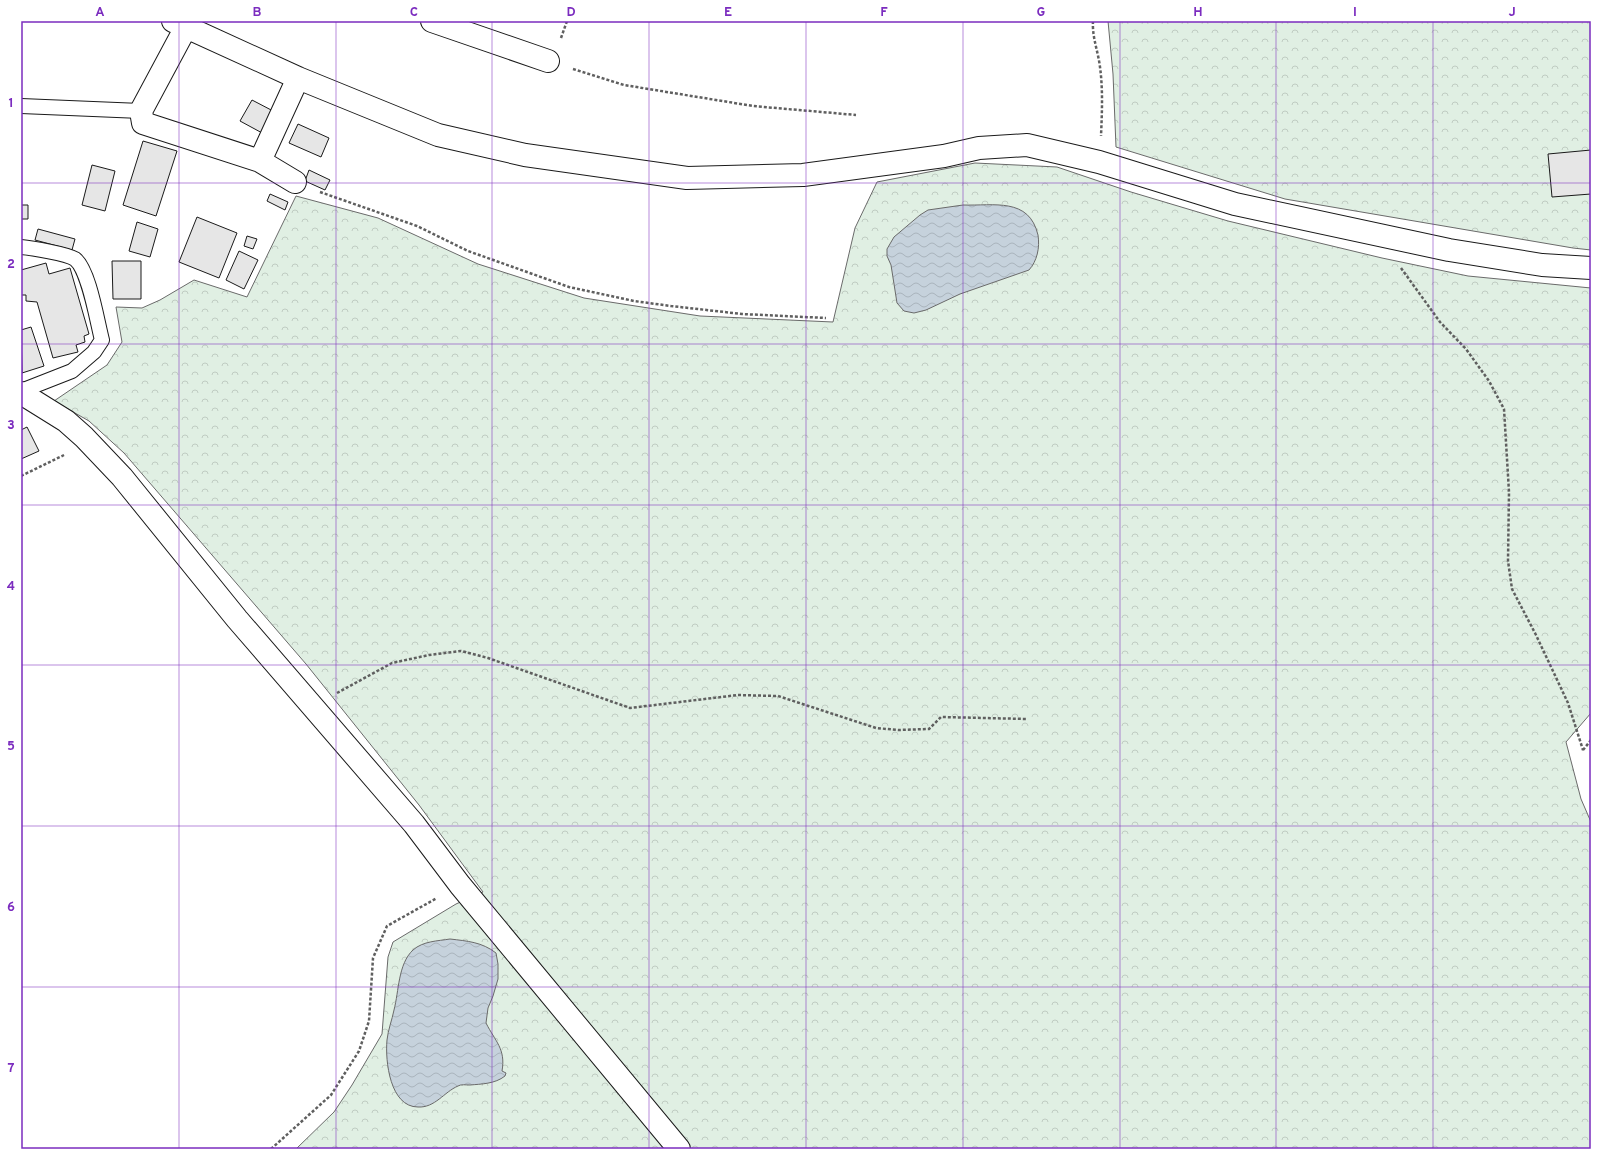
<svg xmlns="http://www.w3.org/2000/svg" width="1612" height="1170" font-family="Overpass,sans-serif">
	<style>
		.forest { fill: url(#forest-crowns); stroke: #6a6a6a }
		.water { fill: url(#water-waves); stroke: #6a6a6a }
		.building { fill: #e6e6e6; stroke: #1a1a1a }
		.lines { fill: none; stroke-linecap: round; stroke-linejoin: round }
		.service-casing { stroke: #1a1a1a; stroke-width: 16 }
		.minor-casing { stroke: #1a1a1a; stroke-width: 24 }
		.path { stroke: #5f5f5f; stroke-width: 2.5; stroke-dasharray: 3 2; stroke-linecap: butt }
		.service { stroke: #fff; stroke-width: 14 }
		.minor { stroke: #fff; stroke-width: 22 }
		.grid { fill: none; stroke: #7b2cbf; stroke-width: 1; stroke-opacity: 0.55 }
		.neatline { fill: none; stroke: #7b2cbf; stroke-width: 1.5 }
		.grid-label { font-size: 13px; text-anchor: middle; font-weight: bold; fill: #7b2cbf }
	</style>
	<defs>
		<pattern id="forest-crowns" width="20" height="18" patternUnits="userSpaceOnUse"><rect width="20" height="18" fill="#e0efe3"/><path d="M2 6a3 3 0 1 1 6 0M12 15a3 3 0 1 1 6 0" fill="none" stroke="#c0ccc2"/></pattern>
		<pattern id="water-waves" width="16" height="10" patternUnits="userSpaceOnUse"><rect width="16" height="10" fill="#c6d2dc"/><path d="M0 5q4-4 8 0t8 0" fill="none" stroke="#aab4bc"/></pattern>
	</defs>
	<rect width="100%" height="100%" fill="#fff"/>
	<!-- forest -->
	<path class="forest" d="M1108 21H1591V250L1573 248 1285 199 1116 147 1113 74Z
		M975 163 1057 167 1131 192 1228 221 1382 258 1468 276 1591 288V713L1566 742 1581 799 1591 822V1149H296L334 1112 352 1085 382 1034 388 957 393 942 456 904 483 892 419 805 306 664 124 453 89 421 54 401 107 365 122 342 116 307 142 308 160 300 194 280 247 297 296 196 378 218 478 264 584 298 700 316 833 322 855 228 877 182Z"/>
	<!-- water -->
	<path class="water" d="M963 205C994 206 1029 197 1038 235 1040 248 1037 261 1029 270L960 294 926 310 914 313 904 311 897 303 891 265 887 256V249L894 237 920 215 928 210Z
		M450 939C467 941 482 942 496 953L498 964V979L493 996 488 1008 486 1023C495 1041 506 1049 502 1071L506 1073 505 1076C495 1084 481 1084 470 1085 466 1085 461 1084 458 1086 444 1092 435 1108 418 1107 390 1107 385 1061 387 1040 388 1030 392 1020 394 1010 399 991 398 964 413 950 423 941 438 941 450 939Z"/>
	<!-- building -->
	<path class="building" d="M252 100 275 112 264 134 240 121Z
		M298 124 329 138 321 157 289 143Z
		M143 141 177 151 156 216 123 205Z
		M1591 150V194L1552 197 1548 154Z
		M92 165 115 171 105 211 82 205Z
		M309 170 330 180 325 190 305 181Z
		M270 194 288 202 285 210 267 201Z
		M21 205H28V219H21Z
		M197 217 237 233 219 278 179 262Z
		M137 222 158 229 150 257 129 251Z
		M38 229 75 239 72 250 35 240Z
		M247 236 257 239 253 249 244 246Z
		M239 251 258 260 244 289 226 280Z
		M112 261H141V299H113Z
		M46 263 49 274 70 268 89 334 84 336 85 342 76 345 78 352 53 358 37 302 26 301V295H21V266V270Z
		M31 327 44 366 22 373 21 330Z
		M27 427 39 451 21 459V430Z"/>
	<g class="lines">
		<defs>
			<path id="service" d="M21 106 141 111
				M21 247C32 248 67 254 75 259 89 270 97 321 102 340L94 352 72 371 21 391"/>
			<path id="minor" d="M173 21 298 78 438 135 525 155 687 178 803 175 944 156 979 148 1027 145 1099 162 1235 204 1449 250 1542 265 1591 268
				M432 21 548 61
				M186 27 141 111 143 123 260 161 298 78
				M260 161 295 182
				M21 393 66 421 84 437 122 477 237 619 414 824 460 885 679 1149"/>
		</defs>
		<!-- service casing -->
		<use href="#service" class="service-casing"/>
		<!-- minor casing -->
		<use href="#minor" class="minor-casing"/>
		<!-- path -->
		<path class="path" d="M1093 21C1092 37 1098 51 1100 67 1103 89 1102 113 1101 136
			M561 38 567 21
			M573 69 624 85 753 106 856 115
			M320 192 417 226 468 251 569 287 634 301 671 306 742 314 826 318
			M1401 268 1440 322 1466 349 1489 381 1504 409 1509 492 1508 561 1512 589 1536 635 1568 703 1583 750
			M21 476 64 455
			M337 693 392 663 429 655 461 651 488 658 630 708 738 695 778 696 876 728 898 730 929 729 941 717 1027 719
			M1583 750 1591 740
			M271 1149 331 1095 359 1051 369 1021 373 958 387 926 437 898"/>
		<!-- service -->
		<use href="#service" class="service"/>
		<!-- minor -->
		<use href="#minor" class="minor"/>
	</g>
	<!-- grid -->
	<path class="grid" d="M179 21V1149M336 21V1149M492 21V1149M649 21V1149M806 21V1149M963 21V1149M1120 21V1149M1276 21V1149M1433 21V1149M21 183H1591M21 344H1591M21 505H1591M21 665H1591M21 826H1591M21 987H1591"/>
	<!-- border -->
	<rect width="1612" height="1170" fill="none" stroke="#ffffff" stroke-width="44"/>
	<rect x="22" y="22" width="1568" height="1126" class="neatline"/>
	<g class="grid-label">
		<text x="100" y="16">A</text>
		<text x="257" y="16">B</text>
		<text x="414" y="16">C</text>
		<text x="571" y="16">D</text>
		<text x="728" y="16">E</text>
		<text x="884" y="16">F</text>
		<text x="1041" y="16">G</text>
		<text x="1198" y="16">H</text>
		<text x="1355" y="16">I</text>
		<text x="1512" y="16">J</text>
		<text x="11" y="107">1</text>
		<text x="11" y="268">2</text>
		<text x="11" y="429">3</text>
		<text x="11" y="590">4</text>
		<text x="11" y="750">5</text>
		<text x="11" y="911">6</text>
		<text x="11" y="1072">7</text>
	</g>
</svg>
